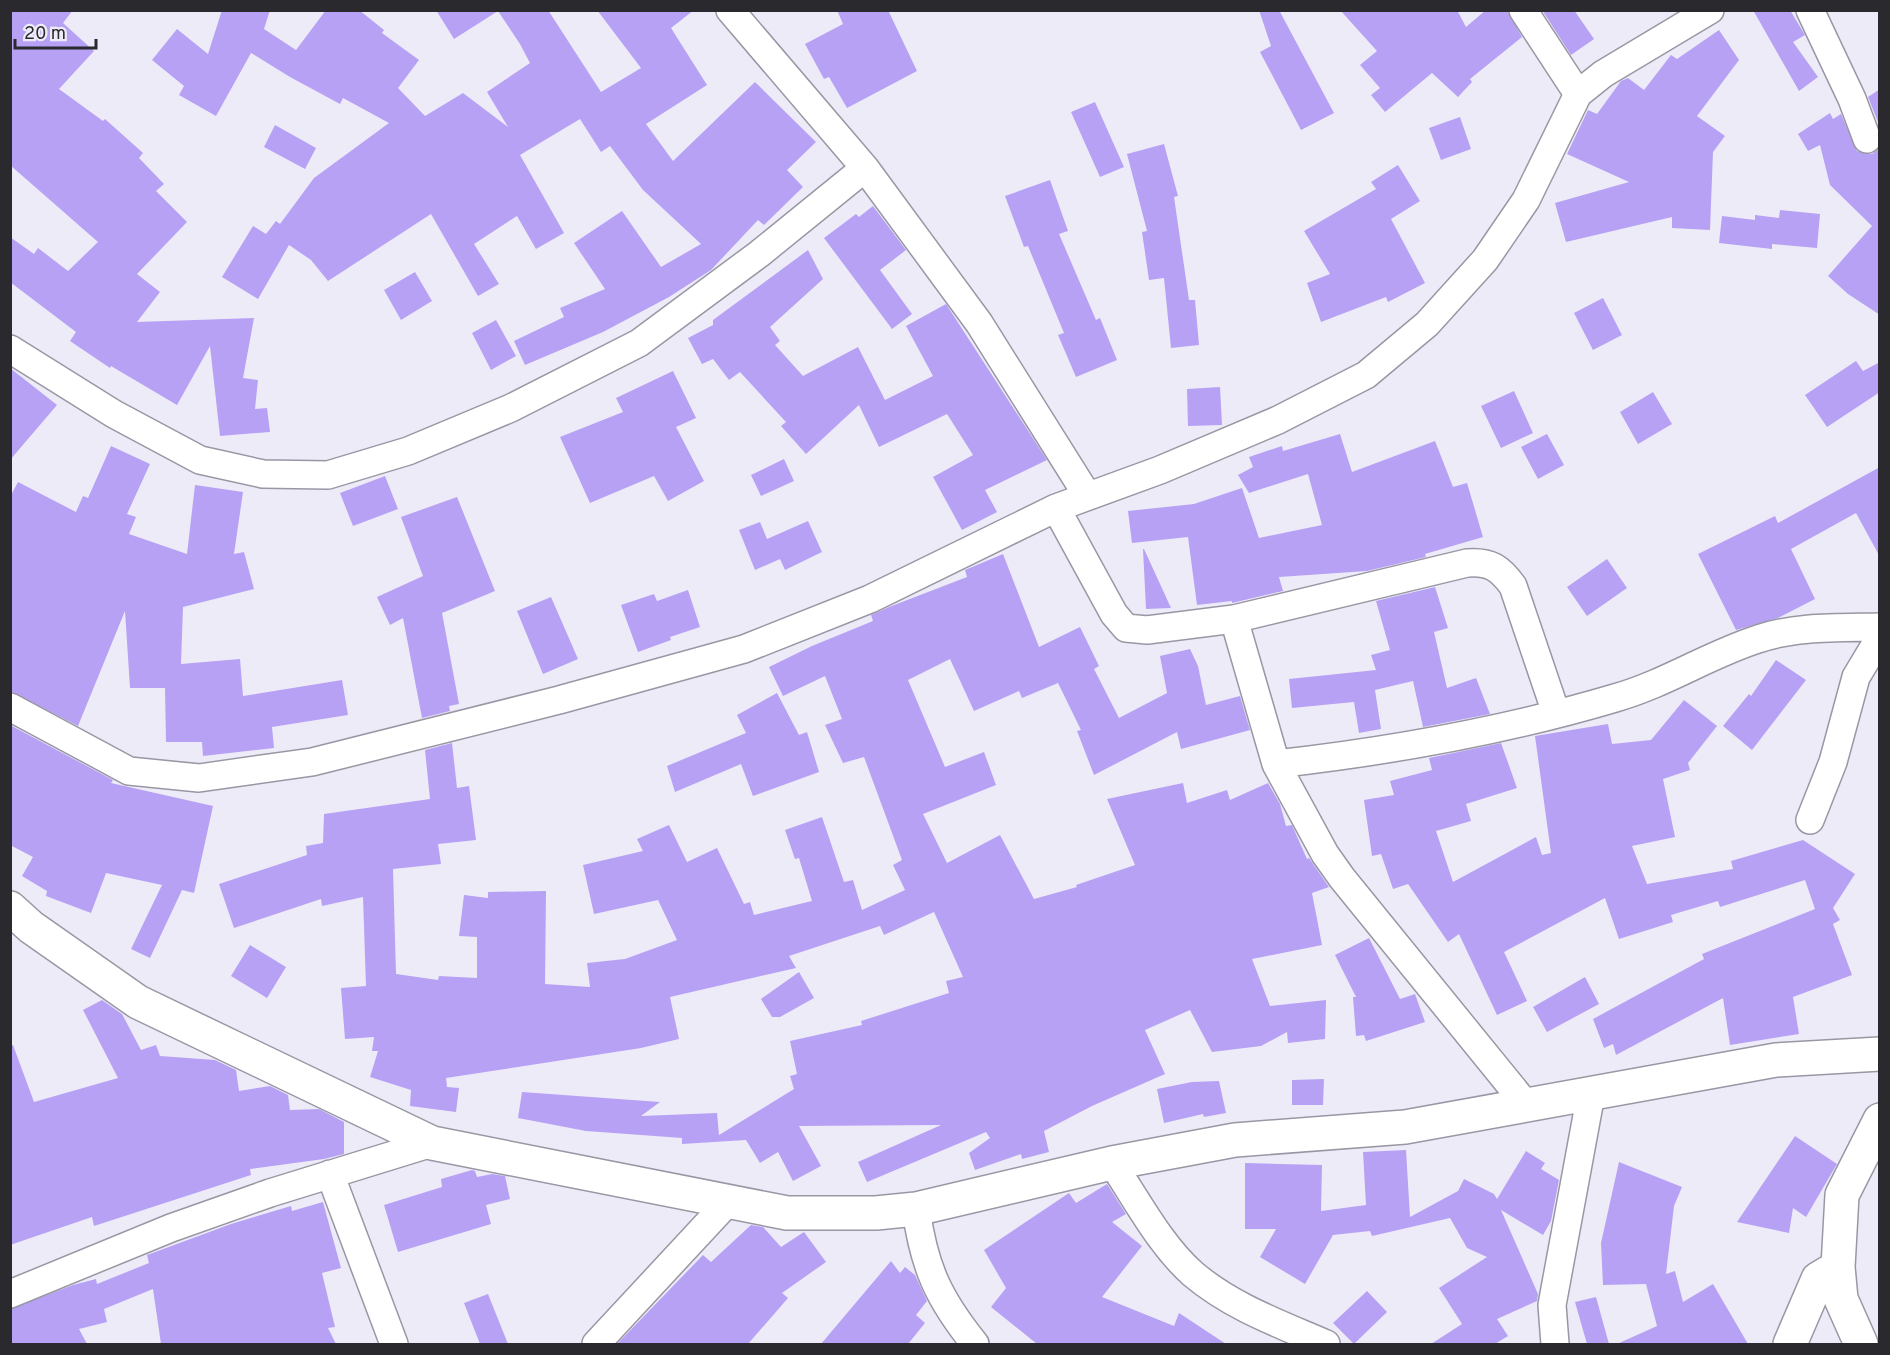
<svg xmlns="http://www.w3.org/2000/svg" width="1890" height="1355" font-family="Overpass,sans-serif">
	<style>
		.building { fill: #b7a1f5 }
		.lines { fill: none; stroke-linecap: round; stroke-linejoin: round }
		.minor-casing { stroke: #9997a3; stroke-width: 30 }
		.tertiary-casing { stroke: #9997a3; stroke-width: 36 }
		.minor { stroke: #fff; stroke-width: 27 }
		.tertiary { stroke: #fff; stroke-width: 33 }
	</style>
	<rect width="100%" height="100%" fill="#eeebf9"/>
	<!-- building -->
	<path class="building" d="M10 10H73L63 23 94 51 59 89 103 121 105 119 143 153 139 158 164 184 156 191 187 222 137 274 160 292 137 322 254 318 243 378 258 380 255 409 267 408 270 432 220 436 210 346 177 405 111 366 110 368 70 341 76 332 10 282V237L34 254 38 248 68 271 98 242 10 165Z
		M222 10H270L264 29 296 50 326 10H359L384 30 382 33 419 60 398 88 425 116 463 93 508 127 487 92 530 63 520 44 498 11 454 39 436 10H548L601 92 641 68 597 10H694L671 28 707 85 646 124 673 161 755 82 816 142 787 170 803 187 764 225 758 220 711 270 669 297 603 332 525 365 514 341 564 317 560 308 605 289 574 243 622 211 661 267 701 244 643 190 610 146 601 152 580 119 520 155 564 233 536 249 517 216 474 244 499 284 478 296 431 214 328 281 311 260 289 245 258 299 222 277 253 226 266 234 276 221 280 224 314 178 389 123 343 98 340 104 290 77 251 53 216 116 179 95 184 86 152 60 177 29 208 54Z
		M837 10H888L917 71 847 108 829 77 824 79 805 44 843 24Z
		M1259 10H1279L1334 113 1301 130 1260 52 1271 46Z
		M1340 10H1457L1466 27 1486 10H1507L1522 37 1470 79 1472 82 1458 97 1432 73 1385 112 1371 95 1380 88 1360 65 1377 51Z
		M1542 10H1574L1594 39 1571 55Z
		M1753 10H1790L1805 35 1793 42 1818 77 1799 91Z
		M1719 30 1739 60 1697 116 1725 136 1713 152 1710 230 1672 228V217L1566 242 1555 203 1629 182 1567 154 1588 110 1597 114 1621 81 1628 78 1644 90 1671 55 1677 59Z
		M1880 89V127L1868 97Z
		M1095 102 1124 167 1100 177 1071 112Z
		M1830 113 1833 119 1841 114 1857 151 1872 154 1880 148V315L1848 294 1828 276 1872 226 1830 185 1820 145 1808 151 1798 134Z
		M1460 117 1471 149 1441 160 1429 128Z
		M275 125 316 148 305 169 264 147Z
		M1164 144 1178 196 1174 197 1189 300H1195L1199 345 1171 348 1164 278 1149 280 1142 232 1147 231 1127 154Z
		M1398 165 1420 201 1391 219 1425 283 1388 302 1386 297 1321 322 1307 283 1330 274 1304 231 1376 189 1371 182Z
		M1050 180 1068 231 1059 234 1096 320 1100 318 1117 360 1076 377 1058 335 1064 333 1028 246 1024 247 1005 196Z
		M873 206 906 250 880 270 912 314 892 329 824 238 856 214 859 217Z
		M1780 210 1820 214 1817 248 1772 244V249L1719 243 1722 216 1755 220V215L1779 218Z
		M808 250 823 279 770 327 780 341 775 345 803 376 858 347 885 400 933 376 906 326 946 304 1047 460 985 490 997 512 962 530 933 477 973 455 947 414 879 447 859 405 806 454 781 426 786 422 740 372 729 380 713 359 702 364 688 338 713 325V320Z
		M415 272 432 301 401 320 384 290Z
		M1603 298 1622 335 1593 350 1574 313Z
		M496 320 516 356 491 370 472 333Z
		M1856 361 1863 371 1880 362V392L1827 427 1805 395Z
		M10 368 57 405 10 460Z
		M673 371 696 418 676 427 704 481 668 501 654 476 590 503 560 437 623 412 616 398Z
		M1220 387 1222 425 1188 426 1187 389Z
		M1514 391 1533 433 1501 448 1481 406Z
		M1653 392 1672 424 1638 444 1620 412Z
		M1340 434 1352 472 1435 441 1453 487 1467 483 1483 537 1425 554 1426 557 1367 571 1279 577 1283 591 1232 603V601L1197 605 1188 537 1132 543 1128 511 1194 504 1242 488 1259 538 1322 525 1308 474 1249 493 1238 475 1253 467 1249 457 1282 446 1283 451Z
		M1547 434 1564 465 1538 479 1521 447Z
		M111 446 150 464 127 514 136 517 129 534 187 554 195 485 243 492 234 554 244 552 254 589 183 607 181 664 240 659 243 696 342 680 348 715 272 727 274 748 203 756 202 742H166L165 688H130L125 611 78 726 10 691V497L18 482 76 512 83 496 88 498Z
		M784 459 794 481 761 496 751 475Z
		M1880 467V557L1856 513 1791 549 1815 599 1778 618 1736 630 1698 554 1775 516 1778 523Z
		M385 476 398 509 353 526 340 493Z
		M457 497 495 591 442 613 459 704 449 706 450 711 422 718 403 618 390 625 377 597 423 576 401 517Z
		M808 521 822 552 785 570 780 559 755 570 739 530 760 522 767 539Z
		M1143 549H1144L1171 608 1146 609Z
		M1003 554 1039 647 1080 627 1099 666 1094 669 1119 718 1167 693 1160 656 1190 649 1198 666 1206 705 1240 696 1250 730 1181 749 1177 732 1094 775 1077 731 1081 730 1058 683 1022 698 1019 691 974 711 950 659 908 680 945 767 984 752 996 785 923 814 947 863 1000 835 1034 899 1077 887 1076 885 1135 865 1107 799 1183 783 1187 803 1227 790 1230 800 1268 783 1280 804 1286 826 1292 825 1307 859 1309 858 1329 887 1312 893 1322 945 1252 959 1270 1006 1326 1000 1325 1039 1288 1043 1287 1032 1261 1046 1212 1052 1190 1010 1145 1030 1165 1074 1092 1106 1044 1131 1049 1152 1022 1159 1021 1154 975 1170 969 1153 990 1138 986 1132 867 1182 858 1162 941 1125 799 1126 821 1166 793 1181 778 1152 760 1163 746 1140 682 1144V1138L586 1131 518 1118 522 1092 660 1102 641 1116 717 1113 719 1135 794 1089 790 1076 797 1074 790 1041 862 1025 861 1021 949 993 946 981 963 977 934 912 884 935 880 926 789 956 796 968 670 997 679 1039 641 1048 446 1078 447 1087 459 1088 456 1112 410 1106 411 1090 370 1077 378 1051H372L374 1037 345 1039 341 988 366 986 363 897 322 906 321 899 234 928 219 884 307 855 306 846 323 843 324 814 430 799 425 750 452 743 457 788 469 786 476 840 438 844 441 864 393 869 396 974 438 980 439 976 477 978V937L459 936 464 895 488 898V892L546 891 545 984 590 987 587 963 625 959 677 940 658 900 594 914 583 865 643 851 637 839 669 825 687 862 717 848 744 904 750 902 754 915 812 901 799 858 795 859 785 830 822 817 844 882 853 880 862 910 905 890 893 865 902 860 864 757 843 763 825 725 842 719 825 676 783 696 769 667 812 646 873 621 871 615 889 607 967 577 965 570Z
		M1607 559 1627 588 1587 616 1567 587Z
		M1435 587 1448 628 1434 632 1447 688 1476 678 1490 714 1423 727 1413 681 1375 690 1381 729 1359 733 1354 702 1292 708 1289 679 1376 670 1371 655 1390 650 1376 601Z
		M688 590 700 627 670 637 671 640 638 652 621 605 654 594 657 601Z
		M551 597 578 659 543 674 517 611Z
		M1776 660 1806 680 1752 750 1723 726 1749 694 1751 696Z
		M777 693 799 735 807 732 819 772 753 796 741 764 675 792 667 766 746 733 737 715Z
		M1684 700 1717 726 1688 763 1690 770 1663 779 1675 837 1632 846 1647 884 1733 869 1731 861 1803 840 1855 874 1833 908 1840 920 1833 924 1852 975 1793 997 1799 1034 1730 1045 1723 998 1616 1055 1613 1044 1604 1048 1593 1019 1704 959 1702 954 1815 909 1805 880 1720 907 1718 901 1671 915 1673 922 1619 939 1605 898 1504 952 1527 1001 1497 1015 1459 934 1448 942 1408 884 1393 889 1381 854 1372 856 1364 800 1394 795 1390 781 1432 770 1429 758 1501 743 1517 788 1466 804 1471 821 1436 831 1453 882 1536 837 1542 855 1551 853 1535 736 1608 724 1612 744 1651 740Z
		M10 725 113 780 111 783 213 806 194 893 182 890 150 958 131 949 162 885 106 873 91 913 46 896 47 891 22 876 33 857 10 845Z
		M1369 938 1400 999 1415 994 1425 1022 1366 1041 1364 1035 1356 1036 1353 997H1356L1335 955Z
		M250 945 286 967 267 998 231 976Z
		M799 972 814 998 780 1017H772L761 999Z
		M1585 977 1599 1004 1547 1032 1533 1007Z
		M102 1000 122 1014 141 1050 156 1045 160 1056 215 1060 236 1070 239 1091 270 1086 288 1095 290 1110 319 1109 344 1122V1154L324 1159 250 1169 251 1175 94 1226 92 1217 10 1245V1046L13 1045 34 1102 118 1078 83 1010Z
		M1324 1079 1323 1105H1292V1080Z
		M1219 1081 1226 1113 1204 1117 1203 1114 1164 1123 1157 1089 1192 1082Z
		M1795 1136 1837 1164 1806 1217 1793 1208 1789 1233 1737 1222Z
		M1406 1150 1410 1217 1458 1191 1464 1179 1494 1194 1497 1199 1526 1151 1545 1163 1541 1169 1559 1180 1551 1221 1543 1235 1501 1210 1538 1294 1537 1301 1497 1319 1508 1336 1495 1344H1431L1462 1324 1439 1288 1487 1257 1467 1248 1450 1218 1372 1236 1370 1231 1333 1235 1305 1284 1260 1257 1276 1229H1245V1163L1322 1165 1321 1211 1366 1205 1363 1152Z
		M1619 1162 1682 1187 1674 1206 1666 1274 1675 1271 1683 1302 1713 1284 1748 1344H1617L1657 1326 1646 1284 1603 1285 1601 1243Z
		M472 1170 475 1171 477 1177 492 1174 505 1176 510 1199 486 1205 491 1224 398 1252 384 1205 442 1187 441 1179Z
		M1107 1184 1126 1214 1112 1222 1142 1246 1102 1297 1174 1326 1179 1313 1226 1344H1037L991 1307 1006 1288 984 1250 1069 1193 1076 1203Z
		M323 1202 341 1268 322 1273 335 1327 328 1328 336 1344H161L153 1289 104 1309 107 1322 79 1329 87 1344H10V1309L73 1285 96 1279 97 1284 149 1263 147 1255 231 1224 291 1206 292 1211Z
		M751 1225 763 1227 781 1247 804 1232 826 1262 782 1293 788 1298 748 1344H617L703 1255 711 1262Z
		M891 1261 900 1273 905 1267 915 1275 927 1301 916 1315 925 1323 908 1344H821Z
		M1367 1291 1387 1312 1354 1344 1333 1323Z
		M488 1294 508 1344H480L464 1303Z
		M1596 1297 1609 1344H1587L1575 1302Z"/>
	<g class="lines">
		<defs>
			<path id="minor" d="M730 10 865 168 979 323 1087 495
				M1523 10 1578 94
				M1810 10 1852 99 1867 139
				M10 349 114 414 200 460 263 474 328 475 408 451 511 408 639 343 759 254 865 168
				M1056 508 1114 614 1126 628 1147 630 1234 619
				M10 707 129 771 199 778 312 762 559 700 744 649 870 599 1056 508 1160 470 1278 420 1366 375 1427 324 1485 260 1526 200 1578 94 1603 74 1710 10
				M1556 713 1513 586C1500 568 1490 561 1467 563L1234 619 1276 764C1391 751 1504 731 1615 698 1665 684 1708 655 1758 639 1795 626 1841 628 1880 627
				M1276 764 1325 854 1342 878 1528 1107
				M1810 820 1833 762 1856 677 1880 637
				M1112 1163C1137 1200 1160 1245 1193 1274 1232 1307 1280 1324 1326 1344
				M330 1174 394 1344
				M916 1209C924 1267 938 1298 975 1344
				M10 1294 171 1228 270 1193 432 1143
				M596 1344 727 1203
				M1555 1344 1552 1305 1591 1094"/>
			<path id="tertiary" d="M10 908 31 927 138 1002 432 1143 787 1213H876L916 1209 1112 1163 1235 1140 1405 1127 1776 1060 1880 1054
				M1790 1344 1818 1279 1838 1267
				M1861 1344 1841 1299 1838 1267 1842 1195 1880 1120"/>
		</defs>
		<!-- minor casing -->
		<use href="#minor" class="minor-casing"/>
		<!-- tertiary casing -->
		<use href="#tertiary" class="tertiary-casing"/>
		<!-- minor -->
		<use href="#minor" class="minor"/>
		<!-- tertiary -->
		<use href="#tertiary" class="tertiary"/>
	</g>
	<!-- border -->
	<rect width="1890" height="1355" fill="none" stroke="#2a292e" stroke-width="24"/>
	<!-- scale -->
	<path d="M15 39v9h81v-9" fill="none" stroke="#2a292e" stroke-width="3"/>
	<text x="24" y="39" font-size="18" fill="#2a292e" stroke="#eeebf9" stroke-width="4.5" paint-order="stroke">20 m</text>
</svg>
